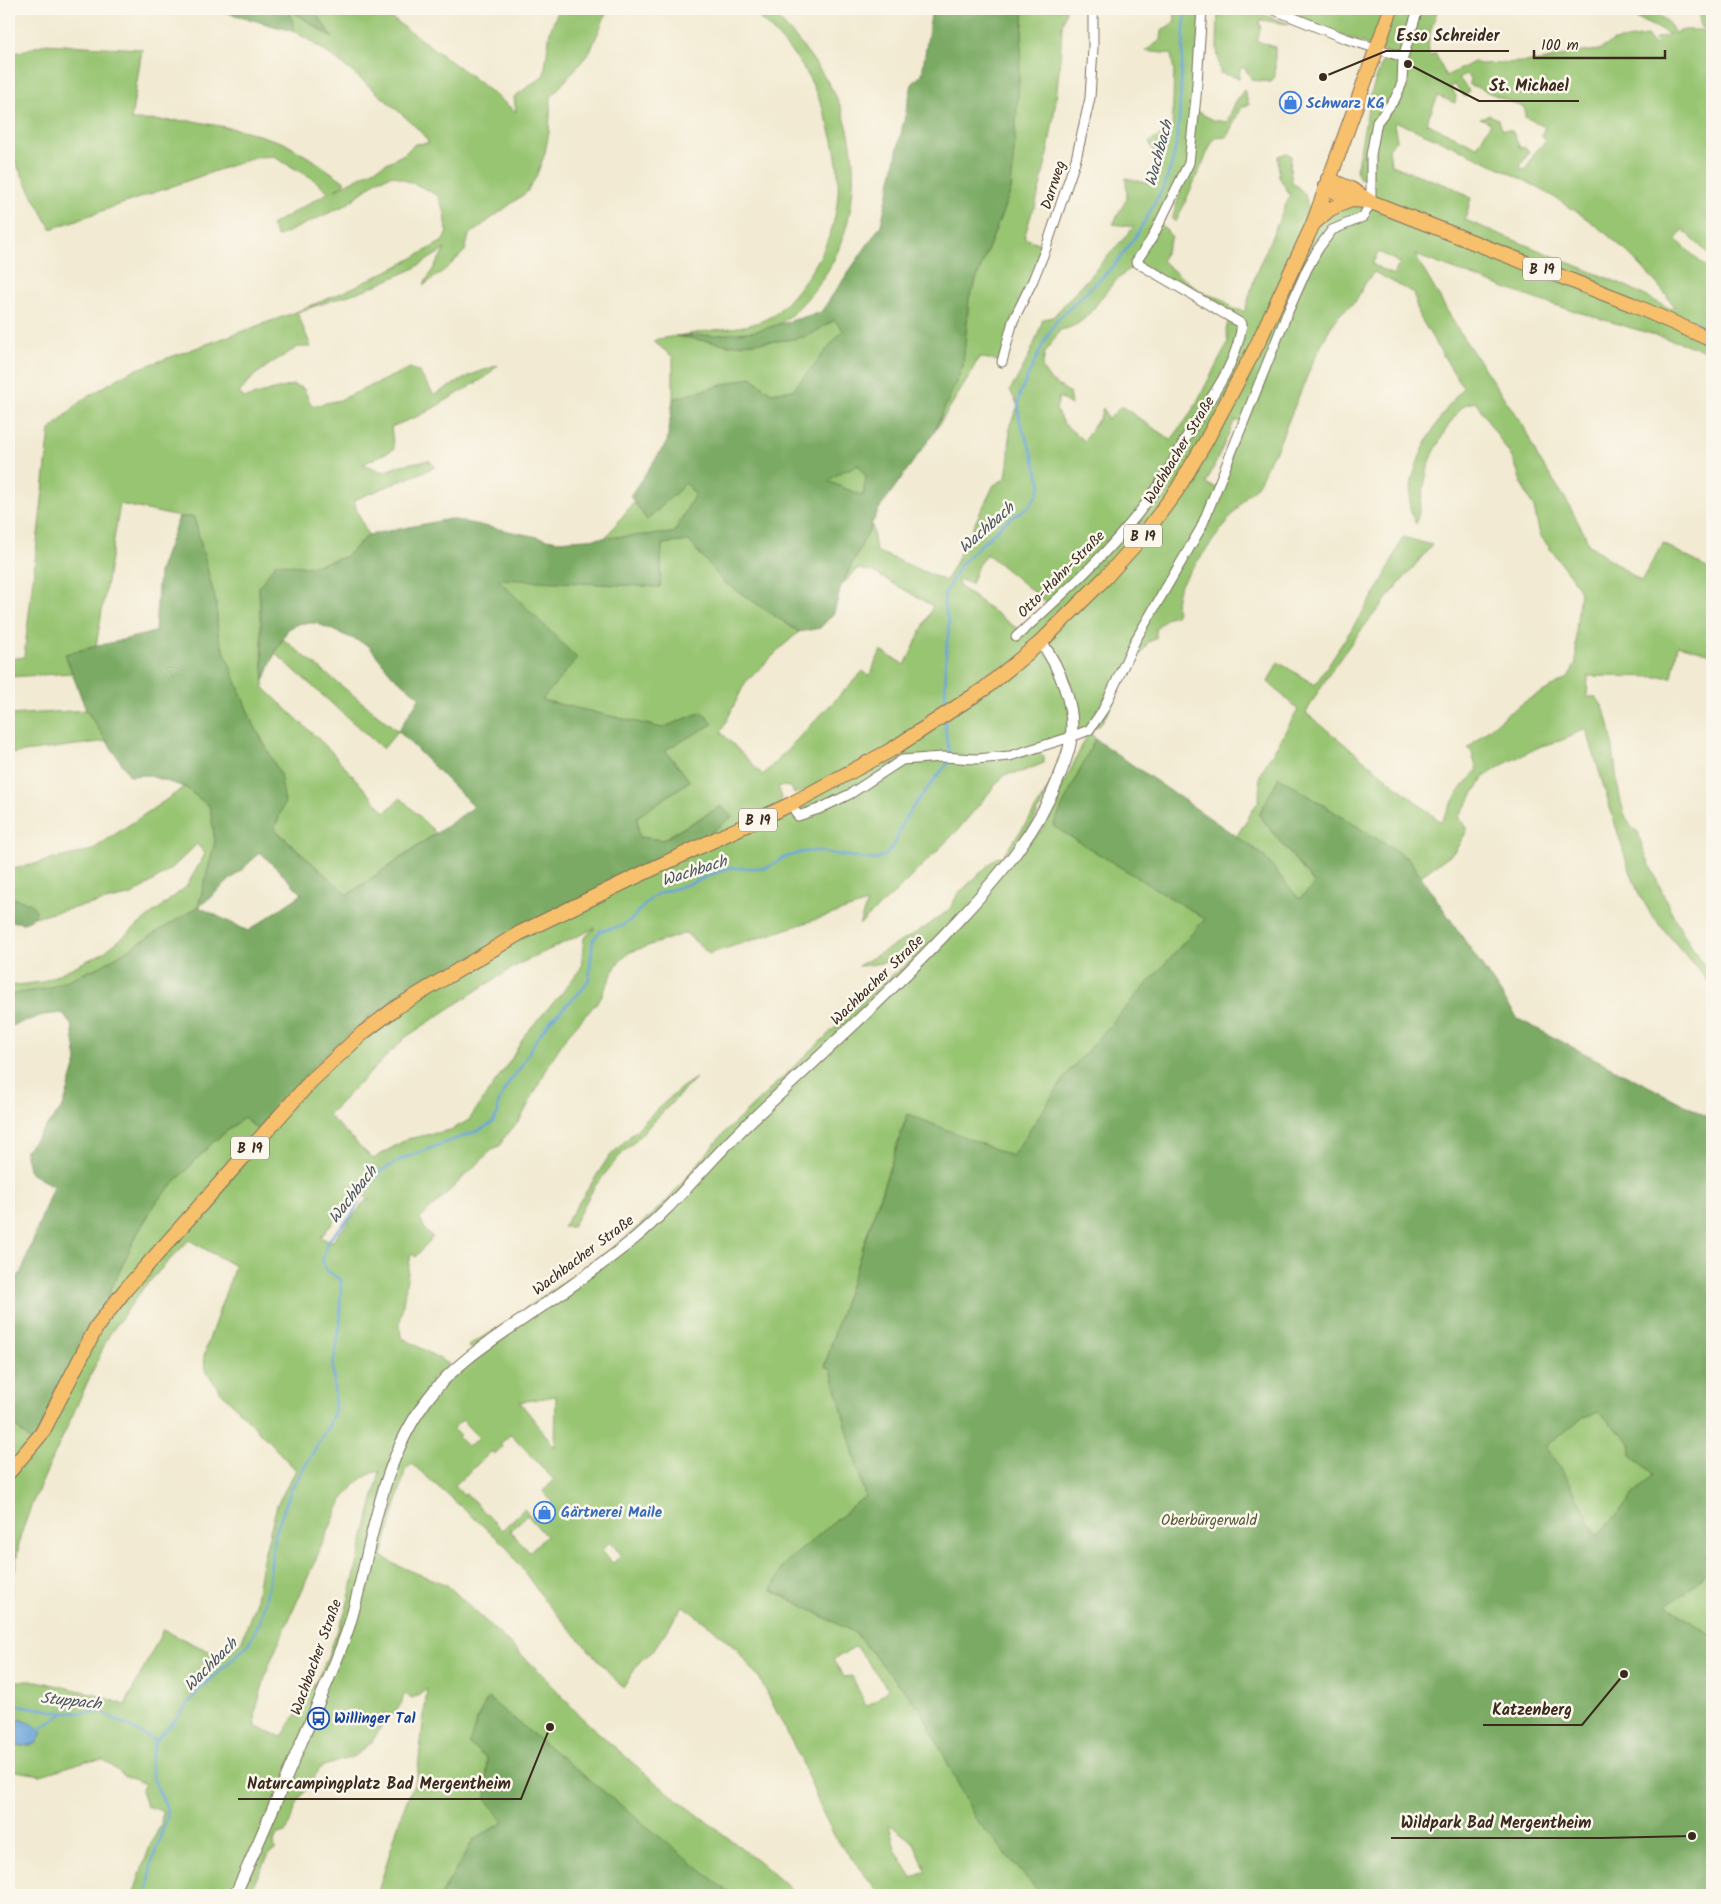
<svg xmlns="http://www.w3.org/2000/svg" width="1721" height="1904" font-family="Kalam,sans-serif">
	<style>
		.green { fill: #98c572; stroke: #6a7848; fill-rule: evenodd }
		.forest { fill: #7aaa64; stroke: #5a6a41; fill-rule: evenodd }
		.water { fill: #6aa5da; stroke: #52687c }
		.lines { fill: none; stroke-linecap: round; stroke-linejoin: round }
		.stream { stroke: #6aa5da; stroke-width: 2.5 }
		.minor-casing { stroke: #7b6d5d; stroke-width: 11 }
		.tertiary-casing { stroke: #7b6d5d; stroke-width: 13 }
		.primary-casing { stroke: #7b6d5d; stroke-width: 16 }
		.minor { stroke: #fff; stroke-width: 9 }
		.tertiary { stroke: #fff; stroke-width: 11 }
		.primary { stroke: #f7c06c; stroke-width: 14 }
		.labels { text-anchor: middle; stroke-width: 5; stroke-linejoin: round; paint-order: stroke }
		.shield { fill: #fbf7ec; stroke: #75685c; stroke-width: 1 }
		.shield-label { font-size: 14px; font-weight: bold; fill: #3b2a1e }
		.shop-label { font-size: 15px; font-weight: bold; fill: #366cbe; stroke: #fbf7ec; text-anchor: start }
		.street-label { font-size: 15px; fill: #3b2a1e; stroke: #fbf7ec }
		.park-label { font-size: 15px; fill: #575837; stroke: #fbf7ec }
		.transit-label { font-size: 15px; font-weight: bold; fill: #164399; stroke: #fbf7ec; text-anchor: start }
		.water-label { font-size: 16px; font-style: italic; fill: #4b5560; stroke: #fbf7ec }
		.leader { fill: none; stroke: #3b2a1e; stroke-width: 2 }
		.callout-dot { fill: #3b2a1e; stroke: #fbf7ec; stroke-width: 2 }
		.callout-label { font-size: 16px; text-anchor: middle; font-weight: bold; fill: #3b2a1e; stroke: #fbf7ec; stroke-width: 5; stroke-linejoin: round; paint-order: stroke }
	</style>
	<rect width="100%" height="100%" fill="#fbf7ec"/>
	<filter id="ink" filterUnits="userSpaceOnUse"><feTurbulence type="fractalNoise" baseFrequency=".02" numOctaves="2"/><feDisplacementMap in="SourceGraphic" scale="10" xChannelSelector="R" yChannelSelector="G"/><feConvolveMatrix kernelMatrix="1 2 1 2 8 2 1 2 1" color-interpolation-filters="sRGB"/></filter>
	<filter id="wash" filterUnits="userSpaceOnUse"><feTurbulence type="fractalNoise" baseFrequency=".0096" numOctaves="4" result="noise"/><feDisplacementMap in="SourceGraphic" scale="20" xChannelSelector="R" yChannelSelector="G"/><feGaussianBlur stdDeviation="1.12" result="paint"/><feColorMatrix in="noise" values="0 0 0 0 0 0 0 0 0 0 0 0 0 0 0 0 0 1.4 0 .05"/><feComposite in="paint" operator="in"/></filter>
	<g filter="url(#wash)">
		<rect width="100%" height="100%" fill="#f2ead2"/>
		<!-- green -->
		<path class="green" d="M289 9 331 37 313 9H379L471 76 516 112 514 97 544 75 550 31 559 9H608L590 52 551 97 549 132 545 153 536 177 527 192 469 235 465 251 447 268 423 286 445 249 413 269 367 289 297 312 311 347H298L273 362 255 375 239 393 245 398 292 385 303 388 312 406 340 400 410 368 419 372 434 395 471 375 498 365 486 377 423 414 391 427 394 449 363 464 383 472 401 465 429 460 435 467 354 500 357 511 368 535 345 557 308 567 276 564 259 587 264 688 328 748 385 812 401 798 436 833 347 895 274 828 279 819 280 774 250 717 218 635 216 603 194 517H179L120 504 96 646 66 654 72 673 9 677V659L24 657 50 430 82 400 129 372 296 312 348 290 402 264 443 241 447 232 445 213 438 196 426 189 393 175 378 180 346 205 277 237 271 225 329 192 312 178 272 156 252 158 51 229 9 151V55L45 44 142 49 131 120 193 121 246 131 284 143 313 160 345 182 335 190 404 154 415 144 429 143C419 127 402 115 388 102 358 77 329 51 295 32Z
			M749 9H768C793 32 815 60 832 89 864 146 859 225 823 278 815 290 792 318 778 324 751 337 710 336 680 336L730 345 787 340 808 336 835 320 844 330 793 390 771 393 751 377 673 399V357L653 341 658 339C677 336 695 333 714 330 731 328 750 327 766 319 782 312 802 285 812 270 847 217 844 161 821 104 814 87 806 69 794 55 780 38 765 23 749 9Z
			M1024 9H1066C1066 15 1062 21 1062 27 1059 89 1051 148 1035 207L1032 212 1024 238 1042 244 1046 248 1002 362 979 357 967 380 933 434 963 366 969 298 1011 190Z
			M1174 9H1202L1195 110 1213 120 1227 122 1236 101 1244 90 1249 105 1241 107 1227 137 1214 138 1176 222 1172 219 1188 167 1160 223 1172 237 1162 260C1169 268 1197 290 1206 294 1222 300 1220 295 1233 309L1245 311 1256 273 1290 195 1279 177 1278 156 1287 153 1291 156 1290 168 1292 182 1305 194 1311 222 1330 209 1371 201 1370 175 1360 179 1356 171 1371 93 1386 52 1272 9H1438C1433 23 1425 42 1430 57L1435 53 1446 76 1474 62 1480 64 1543 61 1573 53 1599 50 1614 41 1647 36 1653 44 1659 43 1654 39 1670 34 1616 9C1625 9 1639 6 1648 9 1658 13 1671 22 1674 33L1684 30H1712V257L1683 230 1676 239 1712 273V355L1698 348 1535 299 1415 255 1460 333 1524 427 1537 456 1565 498 1586 537 1588 544 1641 581 1663 543 1712 571V654L1678 645 1672 677 1588 676 1587 697H1596C1599 701 1602 705 1604 709 1618 737 1612 820 1638 832L1644 852 1671 911 1684 935 1712 977V986L1652 916 1638 892 1627 863 1586 728 1563 740 1541 746 1504 764 1484 777 1458 818 1464 823 1467 831 1455 851 1421 876 1410 860 1279 777 1259 815 1315 885 1299 900 1262 854 1236 837 1259 800 1260 774 1298 710 1268 682 1278 662 1315 685 1381 584 1403 537 1432 545C1388 598 1339 651 1306 713L1441 822 1459 791 1477 770 1472 753 1468 748 1484 733 1506 715 1526 701 1568 678 1576 663V631L1580 591 1572 578 1540 535 1534 508 1522 485 1514 461 1476 402C1472 403 1468 403 1465 405 1452 415 1430 456 1427 472 1423 489 1421 507 1416 524 1414 519 1410 512 1410 506 1408 465 1437 418 1463 388L1418 314 1414 293 1374 272 1366 282 1355 302 1341 313 1330 328 1315 357 1276 451C1264 464 1263 486 1247 495L1188 574C1183 581 1178 588 1177 597 1175 603 1178 608 1176 615L1168 617 1156 628V639L1148 642 1121 685 1115 700 1100 725 1090 730 1095 739 1053 826 1205 919 1070 1070 1012 1157 907 1115 839 1318 825 1365 831 1369 865 1496 784 1565 772 1590 855 1633 921 1710 976 1818 1041 1895H881L836 1839 821 1809 803 1764 760 1679 737 1650 711 1627 683 1606 652 1652 640 1661 623 1688 545 1601 505 1545 412 1464 405 1471 382 1556 396 1565 447 1585 542 1674 579 1715 610 1743 656 1783 760 1862 798 1895H730L490 1704 481 1712 477 1719 487 1759 486 1798 504 1822 474 1839 441 1895H377L402 1812 417 1777 427 1689 419 1695 412 1698 404 1694 402 1702 394 1715 383 1713 381 1727 371 1743 355 1756 321 1767 298 1801 286 1833 277 1834 274 1842 275 1850 269 1854 248 1895H133L151 1843 161 1825 162 1811 146 1806 141 1791 145 1784 123 1775 104 1760 86 1761 41 1775 9 1770V1681H37L95 1694 125 1705 163 1630 224 1658 242 1640 255 1604 262 1563 277 1505 296 1470 219 1390 205 1369 204 1356 208 1342 235 1266 189 1240 144 1287 109 1335 32 1504 20 1537 9 1606V1552L11 1535 9 1536V1414L11 1422 33 1443 90 1334 137 1234 157 1201 212 1143 245 1117 258 1131 314 1065 375 1011 431 985 732 817 721 806 662 840 639 837 637 817 690 781 665 750 712 724 702 712 662 728 541 700 498 578 660 587 662 544 689 541 724 582 799 632 785 644 745 683 721 732 763 775 863 671 869 676 881 651 905 665 933 606 873 572 857 569 841 586 872 525 876 551 946 581 994 485 1006 478 1009 456 1010 425 1018 406 1010 390C1025 367 1035 345 1043 319L1053 317 1134 227 1113 224 1127 198 1126 178 1147 183 1160 165 1164 151 1155 154 1149 142 1172 130 1174 71 1171 54 1145 51 1161 40 1162 30 1175 22ZM1466 74 1470 78 1469 84 1525 108V117L1545 127 1541 136 1546 141 1536 151 1525 170 1520 167 1529 152 1524 147 1520 148 1512 130 1502 129 1499 120 1490 115 1480 118 1491 123 1477 147 1426 123 1438 96 1455 103 1456 96 1450 86 1455 85 1465 97 1469 91 1459 78ZM1397 122C1485 160 1576 196 1643 268 1654 281 1665 292 1674 306L1671 309 1624 285 1465 220 1471 198 1454 188 1391 165 1389 148 1397 140 1394 124ZM1379 252 1400 263 1393 275 1372 264ZM1136 262 1229 316 1226 331 1228 343 1191 413 1171 440 1121 406 1108 420 1103 408 1100 417 1084 441 1064 424 1056 410 1059 397 1071 405 1069 392 1051 381 1042 368 1045 353 1060 330C1086 326 1094 306 1110 287 1118 278 1128 271 1136 262ZM1235 420 1242 423 1217 488 1206 484ZM987 554 1051 606 1022 632 959 586 958 579 971 584 978 565ZM1089 731 1042 830 1024 844 1071 737ZM1066 739 1049 787 1030 818 1002 857 998 856 958 894 949 910 926 927 858 966C877 965 893 961 910 953L912 960 881 984 722 1135 668 1200 630 1234 607 1252 492 1332 470 1344 468 1347 477 1350 440 1383 430 1381 449 1364 401 1337 400 1323 411 1253 415 1257 433 1237 427 1233 420 1219 493 1149 501 1145 503 1139 520 1120 552 1059 566 1037 593 1007 601 997 617 964 630 952 686 933 709 954 867 903 859 925 900 888 957 831 1004 775 1021 772 1044 763V756L1033 749ZM829 784 801 806 798 816 788 813 780 802 782 798 778 786 791 787 794 794ZM595 928 584 938 581 968 562 993 526 1033 512 1058 469 1120 451 1130 407 1139 373 1159 328 1115 406 1037 485 985 521 963ZM358 1193 362 1196 371 1199 365 1201 333 1241H328L321 1237ZM556 1396 555 1447 520 1402ZM462 1420 479 1438 468 1447 458 1437 460 1435 453 1428ZM511 1434 554 1480 543 1491 552 1502 534 1519 524 1509 502 1530 466 1493 463 1495 455 1485 492 1451 495 1454 502 1447 500 1444ZM380 1471 346 1610 321 1673 282 1737 256 1727 255 1713 268 1667 342 1500C354 1486 361 1475 380 1471ZM527 1515 546 1536 529 1552 510 1531ZM610 1542 621 1555 613 1563 601 1551ZM856 1646 888 1689 875 1701 866 1706 852 1676 844 1677 833 1660ZM889 1824 914 1843 926 1871 912 1878 895 1849Z
			M1218 9H1249L1289 24 1260 20 1259 25H1261L1257 41 1275 47V76L1271 82 1252 80 1245 68H1240L1239 78 1220 73 1217 49Z
			M1708 9H1712V29L1701 27 1699 17Z
			M860 465 866 477 863 497 828 481 841 472Z
			M686 483 695 494 674 533 605 538 634 502 647 520Z
			M283 639 398 731 383 749 275 653Z
			M86 710 107 741 9 754V715Z
			M185 787 210 807 215 842 198 907 101 966 49 988 9 995V986L42 982 103 953 186 887 205 854 197 844 171 869 132 895 34 917 36 910 30 903 9 897V870L92 850Z
			M696 1078 617 1159 595 1186 572 1227H563L608 1158 654 1112 681 1088Z
			M1599 1412 1631 1443V1455L1654 1474 1597 1536 1546 1446 1583 1417Z
			M1712 1567V1637L1683 1616 1664 1606 1685 1593Z"/>
		<!-- forest -->
		<path class="forest" d="M214 9H289L295 32Z
			M290 9H313L333 38Z
			M932 9H1024L1011 190 969 298 963 366 933 434 879 509 841 586 834 613 820 628 799 632 724 582 689 541 662 544 660 587 498 579 577 658 542 700 662 728 702 712 713 724 665 750 690 781 637 817 639 837 663 840 721 806 732 817 673 860 431 985 375 1011 314 1065 259 1131 244 1117 212 1143 157 1201 137 1234 90 1334 33 1443 11 1422 9 1414V1284L21 1273 53 1186 30 1173 25 1151 63 1107 77 1061 72 1026 62 1013 43 1015 9 1027V995L49 988 101 966 198 907 215 842 210 807 185 787 147 775 130 776 86 710 65 654 155 632 159 572 179 517H194L216 603 218 635 250 717 280 774 285 802 274 829 348 895 474 807 398 731 420 697 393 676 368 645 316 623H301L288 629 275 653 264 681 259 587 276 563 308 567 345 557 368 535 450 519 557 541 674 533 695 494 686 483 647 520 630 496 667 442 673 399 751 377 771 393 793 390 843 330 834 320 808 336 787 340 730 345 676 336 716 335 756 331 821 312 881 225 912 84 922 74ZM859 465 866 477 863 496 828 481 841 472ZM260 852 302 894 248 931 199 907 246 866Z
			M1095 739 1262 854 1299 899 1315 884 1259 815 1279 777 1410 860 1518 1019 1712 1119V1567L1685 1593 1667 1605 1712 1637V1895H1041L975 1818 921 1710 855 1633 772 1590 783 1565 865 1496 831 1370 825 1366 839 1318 908 1114 1012 1156 1070 1070 1205 919 1053 826ZM1599 1412 1631 1443V1455L1653 1474 1597 1536 1581 1503 1546 1446 1583 1417Z
			M9 897 30 903 36 910 34 917 24 923 9 921Z
			M488 1698 732 1895H441L474 1839 504 1822 486 1798 487 1759 469 1744 477 1719Z"/>
		<!-- water -->
		<path class="water" d="M20 1719 34 1725 42 1733 36 1744 23 1746H10C6 1734 12 1726 20 1719Z"/>
		<g class="lines">
			<!-- stream -->
			<path class="stream" d="M1690 320 1712 329
				M945 710 946 653 949 625 944 603 945 593 961 564 1003 524 1029 506 1037 495 1041 485 1032 453 1020 422 1018 406 1020 393 1044 342 1057 320 1114 266 1138 233 1165 184 1174 156 1179 122 1185 9
				M9 1703 64 1713 102 1712 155 1741
				M37 1731 64 1713
				M148 1895 151 1865 167 1817 166 1806 153 1779 150 1764 155 1741 175 1720 197 1692 248 1645 260 1621 268 1589 274 1537 291 1490 329 1425 335 1409 333 1365 340 1326 341 1280 326 1270 322 1261 328 1241 351 1216 362 1196 382 1170 404 1158 480 1130 492 1123 498 1113V1104L504 1091 512 1078 520 1068 537 1038 551 1020 582 990 589 979 593 940 600 931 622 926 631 920 651 898 660 893 692 883 727 868H767L783 858 803 852 816 851 874 860 886 855 894 846 903 822 918 800 948 763 950 754 946 737 945 720"/>
		</g>
	</g>
	<g filter="url(#ink)">
		<g class="lines">
			<defs>
				<path id="minor" d="M1272 9 1344 38 1403 57
					M1002 362 1013 321 1033 280 1046 248 1076 159 1090 98 1093 48V9
					M1016 637C1068 590 1120 543 1159 485 1172 466 1181 445 1193 426 1214 393 1237 363 1242 324L1136 262 1152 238 1189 163 1196 97 1202 9
					M791 804 798 816 819 809 850 794 902 760 942 757 976 759 1010 756 1071 737 1089 730 1103 710 1135 641 1201 528 1287 314 1307 269 1318 249 1332 230 1363 217 1371 202V155L1377 122 1395 99 1402 83 1403 57 1418 9"/>
				<path id="tertiary" d="M235 1895C258 1845 279 1794 301 1743 317 1705 336 1665 349 1626 373 1547 377 1465 429 1397 455 1363 491 1341 526 1317 561 1294 596 1269 629 1243 676 1205 712 1156 757 1115 826 1050 897 987 961 917 1001 874 1038 831 1060 775 1064 764 1070 750 1071 738 1076 707 1059 666 1041 642"/>
				<path id="primary" d="M1328 179 1351 189 1371 202 1631 304 1712 340
					M1325 186 1351 200 1367 201
					M1313 224 1330 209 1351 200
					M9 1472 42 1433 97 1326 126 1289 311 1081 364 1032 397 1007 520 933 633 878 791 804 891 750 984 689 1041 642 1105 578 1143 536 1177 490 1206 441 1257 345 1313 224 1391 9"/>
			</defs>
			<!-- minor casing -->
			<use href="#minor" class="minor-casing"/>
			<!-- tertiary casing -->
			<use href="#tertiary" class="tertiary-casing"/>
			<!-- primary casing -->
			<use href="#primary" class="primary-casing"/>
			<!-- minor -->
			<use href="#minor" class="minor"/>
			<!-- tertiary -->
			<use href="#tertiary" class="tertiary"/>
			<!-- primary -->
			<use href="#primary" class="primary"/>
		</g>
	</g>
	<!-- icons -->
	<defs>
		<symbol id="shop-ring" viewBox="-11 -11 22 22"><circle r="9.5" fill="#fbf7ec" stroke="#3f7fe0" stroke-width="1.5"/><path d="M-5-2.5h2.3a2.7 3.5 0 0 1 5.4 0H5L5.5 6h-11ZM-1.5-2.5h3a1.5 2.3 0 0 0-3 0Z" fill="#3f7fe0"/></symbol>
		<symbol id="bus-ring" viewBox="-11 -11 22 22"><circle r="9.5" fill="#fbf7ec" stroke="#1a4fb4" stroke-width="1.5"/><path d="M-5-6H5V4H4V6H2V4H-2V6H-4V4H-5ZM-3.5-4V0h7V-4ZM-3.5 1.2v1.5H-2V1.2ZM2 1.2v1.5H3.5V1.2Z" fill="#1a4fb4"/></symbol>
	</defs>
	<g fill-rule="evenodd">
		<use href="#shop-ring" x="1278" y="90" width="25" height="25"/>
		<use href="#shop-ring" x="532" y="1500" width="25" height="25"/>
		<use href="#bus-ring" x="306" y="1706" width="25" height="25"/>
	</g>
	<g class="labels">
		<!-- shield labels -->
		<g class="shield">
			<rect x="1523" y="257.5" width="38" height="23" rx="4"/>
			<rect x="1124" y="524.5" width="38" height="23" rx="4"/>
			<rect x="739" y="808.5" width="38" height="23" rx="4"/>
			<rect x="231" y="1136.5" width="38" height="23" rx="4"/>
		</g>
		<g class="shield-label">
			<text x="1542" y="274">B 19</text>
			<text x="1143" y="541">B 19</text>
			<text x="758" y="825">B 19</text>
			<text x="250" y="1153">B 19</text>
		</g>
		<!-- shop labels -->
		<g class="shop-label">
			<text x="1306" y="108">Schwarz KG</text>
			<text x="561" y="1517">Gärtnerei Maile</text>
		</g>
		<!-- street labels -->
		<g class="street-label">
			<text transform="translate(1053 185) rotate(-72)" y="5">Darrweg</text>
			<text transform="translate(1179 450) rotate(-59)" y="5">Wachbacher Straße</text>
			<text transform="translate(1061 574) rotate(-45)" y="5">Otto-Hahn-Straße</text>
			<text transform="translate(877 980) rotate(-44)" y="5">Wachbacher Straße</text>
			<text transform="translate(583 1255) rotate(-37)" y="5">Wachbacher Straße</text>
			<text transform="translate(316 1657) rotate(-70)" y="5">Wachbacher Straße</text>
		</g>
		<!-- park labels -->
		<g class="park-label">
			<text x="1209" y="1525">Oberbürgerwald</text>
		</g>
		<!-- transit labels -->
		<g class="transit-label">
			<text x="334" y="1723">Willinger Tal</text>
		</g>
		<!-- water labels -->
		<g class="water-label">
			<text transform="translate(1158 153) rotate(-75)" y="6">Wachbach</text>
			<text transform="translate(986 527) rotate(-41)" y="6">Wachbach</text>
			<text transform="translate(694 870) rotate(-18)" y="6">Wachbach</text>
			<text transform="translate(352 1194) rotate(-52)" y="6">Wachbach</text>
			<text transform="translate(210 1664) rotate(-45)" y="6">Wachbach</text>
			<text transform="translate(71 1700) rotate(6)" y="6">Stuppach</text>
		</g>
	</g>
	<!-- callouts -->
	<path class="leader" d="M1323 77L1386 51H1509M1408 64L1479 101H1579M1624 1674L1582 1725H1483M550 1727L521 1799H238M1692 1836L1602 1838H1391"/>
	<g class="callout-dot">
		<circle cx="1323" cy="77" r="5"/>
		<circle cx="1408" cy="64" r="5"/>
		<circle cx="1624" cy="1674" r="5"/>
		<circle cx="550" cy="1727" r="5"/>
		<circle cx="1692" cy="1836" r="5"/>
	</g>
	<g class="callout-label">
		<text x="1448" y="41">Esso Schreider</text>
		<text x="1529" y="91">St. Michael</text>
		<text x="1532" y="1715">Katzenberg</text>
		<text x="379" y="1789">Naturcampingplatz Bad Mergentheim</text>
		<text x="1496" y="1828">Wildpark Bad Mergentheim</text>
	</g>
	<!-- margin -->
	<rect width="1721" height="1904" fill="none" stroke="#fbf7ec" stroke-width="30"/>
	<!-- scale -->
	<path d="M1534 50v8h131v-8" fill="none" stroke="#3b2a1e" stroke-width="2.5"/>
	<text x="1541" y="50" font-size="15" fill="#3b2a1e" stroke="#fbf7ec" stroke-width="4" paint-order="stroke">100 m</text>
</svg>
